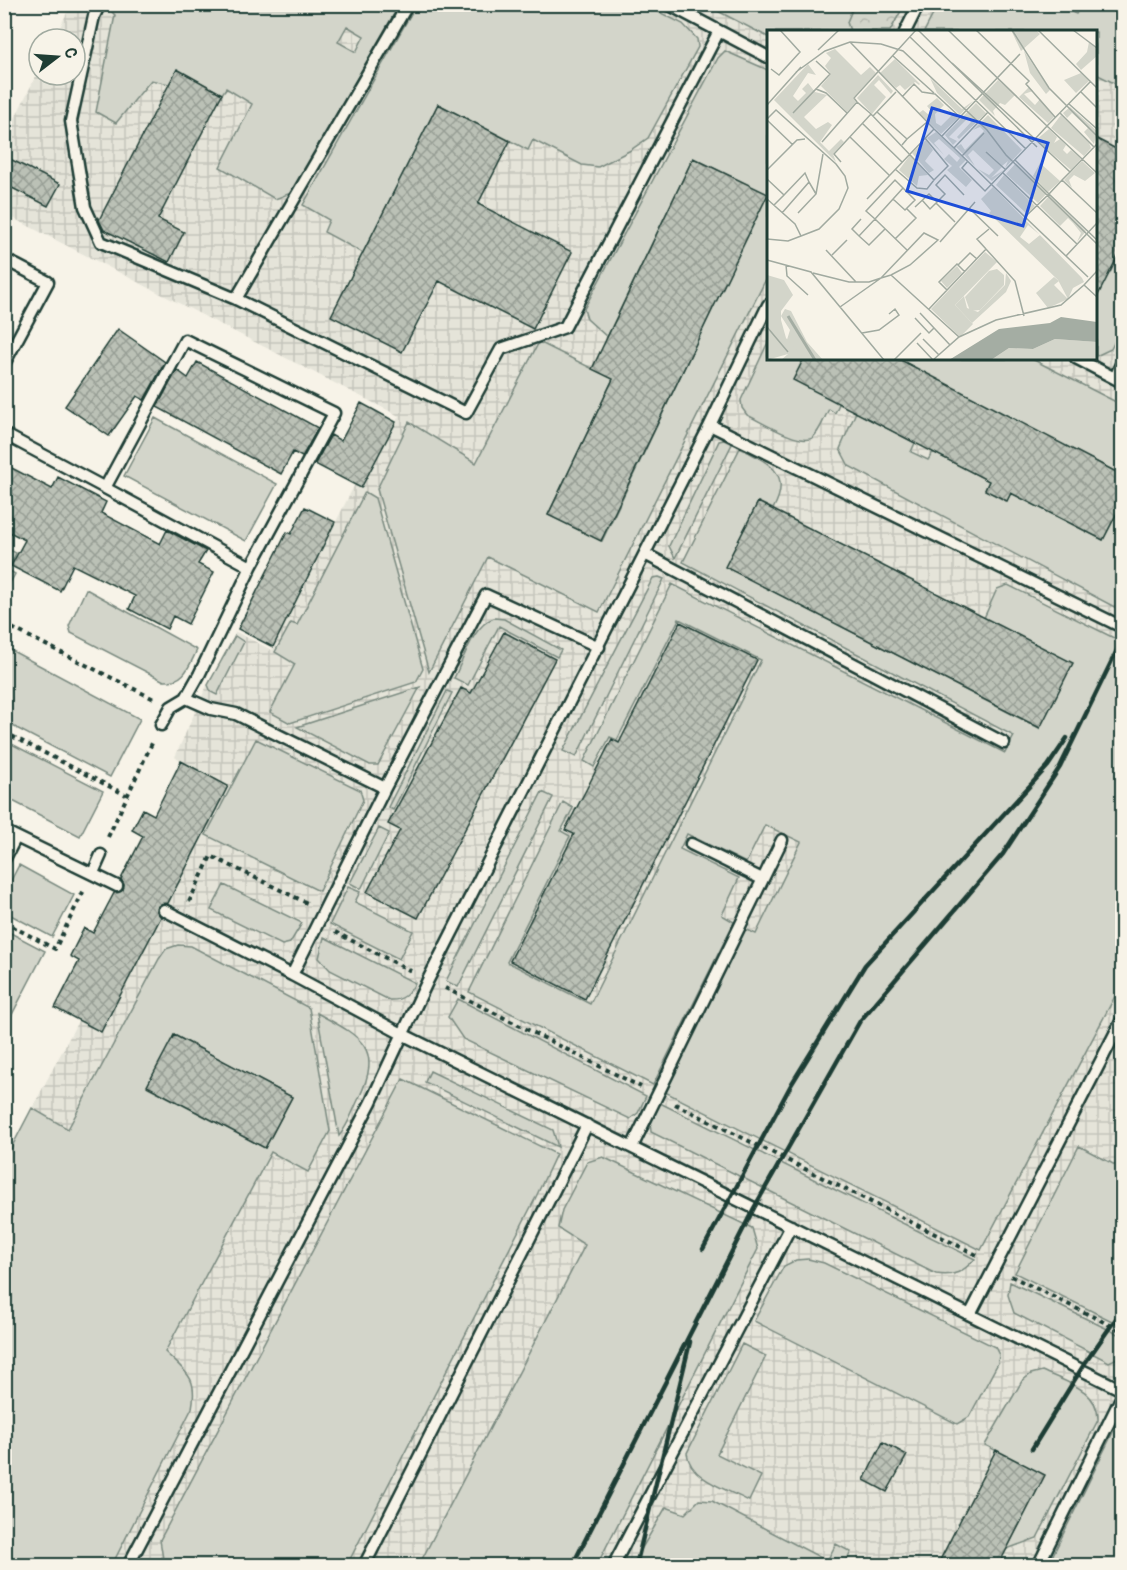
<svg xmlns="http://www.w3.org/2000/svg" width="1127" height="1570" font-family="Pangolin,sans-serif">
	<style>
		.industrial { fill: url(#industrial-grid); fill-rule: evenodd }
		.grass { fill: #d3d5ca; stroke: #79897f; stroke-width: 1.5; fill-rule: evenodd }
		.forest { fill: url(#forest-crowns); stroke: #79897f; stroke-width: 1.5 }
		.building { fill: url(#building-cross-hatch); stroke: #1f3d34; stroke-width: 1.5 }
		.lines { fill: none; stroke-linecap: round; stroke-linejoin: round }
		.service-casing { stroke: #1f3d34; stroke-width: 15 }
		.path { stroke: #1f3d34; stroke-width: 4; stroke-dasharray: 4.5 4.5; stroke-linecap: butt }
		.service { stroke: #f7f3e8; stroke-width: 10 }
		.rail { stroke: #1f3d34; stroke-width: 4.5 }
		.inset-river { fill: none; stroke: #a4ada3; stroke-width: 3 }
		.inset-road { fill: none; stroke: #a1aaa0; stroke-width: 1.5 }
		.view { fill: #1d4ed8; fill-opacity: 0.15; stroke: #1d4ed8; stroke-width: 3 }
		.inset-edge { fill: none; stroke: #1f3d34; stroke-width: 3 }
	</style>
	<defs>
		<pattern id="industrial-grid" width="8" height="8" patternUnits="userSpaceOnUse" patternTransform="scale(1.5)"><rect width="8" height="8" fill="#e5e4d9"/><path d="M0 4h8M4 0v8" fill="none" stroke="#c4c4bb"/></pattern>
		<pattern id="forest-crowns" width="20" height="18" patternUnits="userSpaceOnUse" patternTransform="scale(1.5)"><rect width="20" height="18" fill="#d3d5ca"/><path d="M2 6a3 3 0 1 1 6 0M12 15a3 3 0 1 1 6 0" fill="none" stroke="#b5b8ae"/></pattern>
		<pattern id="building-cross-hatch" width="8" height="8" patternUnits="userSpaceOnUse" patternTransform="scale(1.5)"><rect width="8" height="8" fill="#bbc1b6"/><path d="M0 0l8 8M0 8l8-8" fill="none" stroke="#979e95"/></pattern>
	</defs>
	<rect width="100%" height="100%" fill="#f7f3e8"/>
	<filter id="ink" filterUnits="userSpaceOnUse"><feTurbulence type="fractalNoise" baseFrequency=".0167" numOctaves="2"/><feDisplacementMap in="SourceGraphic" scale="12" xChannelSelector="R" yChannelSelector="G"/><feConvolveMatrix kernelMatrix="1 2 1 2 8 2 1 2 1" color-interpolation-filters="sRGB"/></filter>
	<g filter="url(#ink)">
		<!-- industrial -->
		<path class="industrial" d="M71 5H1122V1565L5 1566V1160L78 1021 55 1008 79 961 70 956 84 928 93 933 111 899 181 762 175 757 207 685 236 632 272 650 355 484 362 487 399 416 5 214V138L39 70V75H75V39H54ZM768 32H1096V358H768Z"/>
		<!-- grass -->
		<path class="grass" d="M110 5H399L291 193 275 199 220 167 252 104 226 88 222 94 177 70 169 84 151 80 116 123 96 112 115 15 109 9ZM347 26 364 36 356 52 338 42Z
			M416 5H645L683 24 697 39 698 47 648 138 629 151 598 167 582 165 533 140 528 150 438 104 363 253 324 232 329 220 303 205Z
			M706 5H904L890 31 768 32V37Z
			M938 5H1056L1076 14 1081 5H1122V87L1096 74V32H924Z
			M725 51 768 70V275L599 612 488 557 429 672 377 489 409 422 476 463 539 342 613 379 548 515 602 541 767 194 693 158 607 337 587 319 584 309 718 58Z
			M1122 248V327L1111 349 1096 356V264L1111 271Z
			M768 342V358L804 359 839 404 835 413 829 409C824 418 820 432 812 438 800 446 760 421 747 415L742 408 741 400Z
			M897 359H1032L1122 405V475Z
			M856 412 915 443 911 452 928 460 933 452 989 481 985 490 1006 501 1011 493 1103 540 1122 503V611L849 466 840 449Z
			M155 418 277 484 246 541 124 476Z
			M724 440 732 444 675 558 669 546 719 441Z
			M740 448C769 463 793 473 773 509L758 502 726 567 1039 728 984 618 997 589 1008 585 1122 642V983L981 1250 665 1092 745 929 756 934 801 842 765 825 746 863 687 834 680 849 739 878 722 915 734 922 653 1085 469 992 563 802 573 808 561 831 570 836 507 962 590 1004 761 660 679 619 617 740 610 737 594 767 584 761 672 584 1005 753 1014 736 683 562Z
			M365 492 375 498 423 669 416 682 290 723 270 712 295 664 275 652 291 623 297 625Z
			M4 547 16 553 8 570 15 574 5 592Z
			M659 577 664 579 576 757 563 751 653 578Z
			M86 589 197 650C189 666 185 682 164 681L71 633 69 626Z
			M494 618 504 619 561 650 557 657 499 626 468 685 454 678C464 659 473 625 494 618Z
			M235 636 244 642 217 695 211 692 208 685Z
			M5 647 140 719 110 777 5 722Z
			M420 687 378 765H370L297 727Z
			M447 691 452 693 393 810 388 807Z
			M256 739 360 790 363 800 319 891 206 835Z
			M4 740 103 791 80 836 5 797Z
			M542 792 553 797 458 987 446 981Z
			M379 828 389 833 361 889 350 883Z
			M19 865 74 895 52 937 5 912V892Z
			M224 885 302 923 290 943 282 945 211 910Z
			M348 887 360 892 355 902 413 931 399 959 330 924Z
			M5 930 45 951 5 1028Z
			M324 937 415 983C409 994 403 1001 389 1000L330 970 319 958Z
			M178 945 191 946 309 1008 330 1131 308 1172 271 1152 165 1352C186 1372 198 1377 192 1408L112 1565 5 1566V1160L32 1108 68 1129 159 959 166 949ZM174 1035 292 1097 265 1148 148 1087Z
			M458 999 646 1096 638 1113 630 1119 463 1039 448 1017Z
			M317 1013C359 1036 384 1046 359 1098 353 1110 348 1126 339 1136Z
			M430 1071 553 1130 558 1147 425 1082Z
			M403 1079 556 1154 535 1199 347 1565H164L160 1540Z
			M660 1103 975 1259C963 1272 954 1277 936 1274L651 1132 650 1122Z
			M1079 1146 1121 1168 1117 1175 1122 1178V1326L1015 1273Z
			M603 1157 752 1228 758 1249 597 1565H419L585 1245 558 1228 562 1210 587 1162Z
			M808 1259 824 1263 995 1347 999 1355 998 1363 969 1417 957 1424 754 1321 784 1266 796 1260Z
			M1010 1282 1122 1336V1356L1109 1362 1014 1313 1008 1295Z
			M742 1344 766 1356 717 1454 761 1476 749 1501C727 1489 690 1480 687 1453Z
			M1042 1371C1065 1382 1099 1389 1098 1420L1037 1538 1007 1549 1044 1475 985 1445 1022 1381 1031 1374Z
			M1122 1414V1565H1048Z
			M699 1500 712 1501 827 1561 836 1544 851 1552 844 1565H632L666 1507 685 1514Z"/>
		<!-- forest -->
		<path class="forest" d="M854 5V4L904 5 890 31H850L847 22Z"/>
		<!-- building -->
		<path class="building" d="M177 69 222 94 158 219 184 232 169 262 104 230 99 220Z
			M438 104 510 141 478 204 572 252 533 329 439 281 402 352 331 316Z
			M1095 138 1122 152V248L1095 301Z
			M4 156 60 184 48 206 4 184Z
			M693 158 768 194 601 541 548 515 613 379 592 369Z
			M118 329 165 362 144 400 137 396 109 436 65 406Z
			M804 358H897L1122 475V503L1103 540 1011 493 1007 501 985 490 989 481 793 380Z
			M197 362 318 428 302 457 293 452 281 474 157 407 177 370 188 378Z
			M361 403 396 422 361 488 315 464 331 435 341 441Z
			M4 464 52 489 58 477 106 502 101 513 160 544 167 530 206 551 198 564 214 572 188 624 173 616 167 629 129 609 135 596 73 565 60 591 11 566 25 540 4 529Z
			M758 502 1073 663 1040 728 725 567Z
			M305 507 335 522 273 647 238 629 287 532 291 534Z
			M680 622 757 660 585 999 510 961 574 834 565 830 586 790 612 739 619 743Z
			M504 632 555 659 418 918 367 892 400 830 388 824 461 688 471 693Z
			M181 761 228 786 168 903 158 906 157 911 161 917 101 1032 55 1008 79 961 70 956 84 928 93 933 114 893 123 890 124 885 121 879 143 836 132 830 143 809 154 815Z
			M174 1035 292 1097 265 1148 147 1086Z
			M883 1442 907 1455 887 1492 864 1480Z
			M996 1450 1045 1475 998 1566H937Z"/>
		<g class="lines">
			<defs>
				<path id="service" d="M100 4 94 16 71 121 85 207 101 242 236 299
					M408 4 236 299 466 413 501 349 565 327 719 31
					M668 4 768 57
					M905 32 919 4
					M4 259 48 282 4 364
					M1076 358 1122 382
					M1115 378 1122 362
					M710 425 768 305
					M4 434 105 488 185 340 334 413 251 567 199 675 186 698 171 707 161 725
					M105 488 251 567
					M645 554 1004 743
					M599 647 486 595 385 788 292 975 404 1035 1122 1390
					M186 698 211 709 236 714 385 788
					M4 831 117 886
					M691 844 762 879
					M4 860 16 837
					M93 873 101 855
					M164 910 292 975
					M632 1147 782 840
					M971 1313 1122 1020
					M128 1566 371 1102 428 980 710 425 1122 627
					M364 1566 587 1125
					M613 1566 791 1226
					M1038 1566 1122 1396"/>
			</defs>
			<!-- service casing -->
			<use href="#service" class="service-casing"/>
			<!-- path -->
			<path class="path" d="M4 624 154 699
				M4 732 126 795
				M108 837 153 741
				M189 902 211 856 307 903
				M4 922 55 949 84 890
				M335 932 411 971
				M445 988 641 1087
				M675 1104 979 1256
				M1011 1276 1122 1331"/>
			<!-- service -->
			<use href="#service" class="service"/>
			<!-- rail -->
			<path class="rail" d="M703 1249 791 1085 865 965 1048 766 1067 738
				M1032 1449 1085 1363 1122 1310
				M572 1566 754 1208 860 1021 1003 854 1060 767 1122 640
				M636 1566 690 1342"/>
		</g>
	</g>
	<!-- overview -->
	<g transform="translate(767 30)">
		<rect width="330" height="330" fill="#f7f3e8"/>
		<path d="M244 0H269L273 4 254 21ZM322 12 330 18V26L314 40 309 34 320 22ZM68 19 94 45 103 37 109 43 86 68 89 72 80 82 54 56 64 44 58 36 64 28 59 23ZM257 21 283 60 279 64 263 43ZM128 29 153 54 152 55 148 52 138 60 133 55 129 58 113 43ZM41 34 49 45 41 43 26 66 31 71 39 63 35 59 41 53 48 62 60 65 37 87 49 99 61 92 65 95 53 112 62 121 74 109 77 112 66 124 69 132 7 70ZM314 43 322 51 309 63 297 50ZM111 45 126 61 124 64 112 50 107 55 119 67 105 84 90 68ZM163 48 195 79 206 71 193 85 170 63ZM231 50 248 65 238 75 233 73 226 81 228 86 212 70ZM262 57 266 61 257 64 268 75 273 69 287 87 281 93 252 67ZM170 68 177 75 168 84 169 93 174 96 185 85 180 78 191 88 174 104 152 83 156 80 162 85 165 82 160 76ZM209 73 219 83 192 109 190 107 204 92 201 88 182 107 190 111 186 115 178 105ZM303 77 330 101 327 114 317 102 321 98 305 83 300 88 296 83ZM221 85 255 120 238 138 241 131 235 136 220 121 235 137 224 148 237 140 225 151 211 139 222 145 227 140 206 120 201 125 208 136 189 117 194 114 198 120 217 101 213 97 206 100ZM294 85 322 113 324 118 317 126 284 98ZM282 99 290 107 287 113 293 109 299 115 296 120 300 124 304 120 314 129 304 140 269 110ZM169 102 199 130 192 137 205 150 199 157 180 140 185 136 177 129 182 124 190 132 193 128 172 109 167 113 177 125 160 108ZM159 110 166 120 158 131 167 140 162 143 145 123ZM143 125 161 145 152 146 150 156 132 140ZM315 131 328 143 318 151 307 145 302 150 305 158 297 150ZM249 133 280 163 271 173 239 144ZM273 133 293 151 281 162 266 146ZM237 145 268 176 260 184 229 155ZM226 157 315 248 317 252 306 258 301 269 291 250 222 183 224 181 214 169ZM261 195 273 205 262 214 253 207ZM283 165 319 201 310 212 314 203 306 193 301 188 293 196 273 176ZM218 222 230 232 188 275 206 294 193 307 164 279ZM190 236 195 243 180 258 174 251ZM230 239 237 245V255L213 280 203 281 198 267 222 241Z" fill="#d3d5ca" fill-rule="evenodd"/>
		<path d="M239 243 244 251 239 262 205 293 188 275 197 266 200 278 211 282 238 255ZM287 247 292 251 287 255 301 269 281 278 269 263Z" fill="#d3d5ca"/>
		<path d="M18 279 24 281 40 312 56 330H38L22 320 19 313 23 300 14 286Z" fill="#d3d5ca"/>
		<path d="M0 245 17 250 26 265 14 281V290L19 308 38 330H14L21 324 0 330ZM288 309 330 312V330H224L242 318 266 319Z" fill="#d3d5ca"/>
		<path d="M294 287 330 292V312L288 309 266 319 242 318 224 330H182L232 299 283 293Z" fill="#a4ada3"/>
		<path class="inset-river" d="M21 286 48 330"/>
		<path class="inset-road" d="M151 0 270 117M181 0 280 96 324 51M209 0 262 51 259 54 288 87M245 0 282 58 329 105M271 0 330 58M306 0 330 18M143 7 259 119M83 12 167 99M51 20 72 0M126 26 167 63M49 31 63 44 49 59M185 33 268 109 280 96 330 143M4 39 12 45 33 22 13 0M29 42 58 21 83 12 114 14 136 21 220 100 239 125 330 214M314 62 330 78M135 67 147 54 155 62 168 64 193 87M90 72 87 68 149 0M302 74 330 99M0 75 34 37M110 82 140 109 135 115M221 82 187 118 258 187M26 83 49 59 59 63 80 83M293 83 327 117M106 86 129 62M0 89 9 80 69 134 78 146 81 158 72 179 52 199 34 206 28 194 0 169M0 90 26 115M95 93 135 132M175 106 253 24M83 107 122 145M140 109 160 92M55 112 90 72 104 84M219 122 239 140M195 126 217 103M248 130 282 164 258 187 321 247M201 131 195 138 218 161 268 109 303 142 295 150M74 132 67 124 104 84 167 150 181 136 158 108M128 139 150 158 160 159 167 150M0 140 30 110 38 109M303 142 330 114M236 143 310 214M0 149 17 165 7 175M49 164 56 124M100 169 167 99 187 118M126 169 138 180 148 170 136 158M155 170 163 179 169 173 188 192M169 173 178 164 169 155 178 145 197 165M148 177 162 164 170 172M202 178 231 206M15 183 42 152 38 143 17 165M31 183 49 164 42 152M330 183 295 150 282 164 330 210M94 189 85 199 92 206 108 189 136 158 128 150 99 181 108 189 140 220M92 206 102 215 118 199M0 209 21 211 34 206M128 209 149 188 140 179M173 212 208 172M219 219 210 209 222 199M59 220 89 252M65 225 80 210M299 226 330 193M0 230 44 242 117 330M19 235 20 246 41 265M191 235 203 223 210 229M46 243 82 252H102L114 248 124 245 143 235 171 210 157 203 114 248 73 277M124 245 192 307M317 255 330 241M180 260 172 252 190 234 198 242M162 279 219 219 248 251 257 286M153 283 183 315M148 288 162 303 167 298M0 297 21 322M95 303 112 300 132 285 128 279 122 284M156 309 172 325M150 313 166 330M127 330 154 303M166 330 192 307 229 290 294 275 317 255 330 267"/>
		<path class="view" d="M165 78 281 113 256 196 140 161Z"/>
		<rect width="330" height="330" class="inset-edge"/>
	</g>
	<!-- margin -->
	<rect width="1127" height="1570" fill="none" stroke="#f7f3e8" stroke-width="24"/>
	<rect x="12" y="12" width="1103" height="1546" fill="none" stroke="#1f3d34" stroke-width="2" filter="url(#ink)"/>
	<!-- north arrow -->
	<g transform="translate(57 57) rotate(73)"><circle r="28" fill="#f7f3e8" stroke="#a1aaa0" stroke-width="1.5"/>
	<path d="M0-4.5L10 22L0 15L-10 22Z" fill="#1f3d34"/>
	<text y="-9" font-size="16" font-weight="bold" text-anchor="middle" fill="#1f3d34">С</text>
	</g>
</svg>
